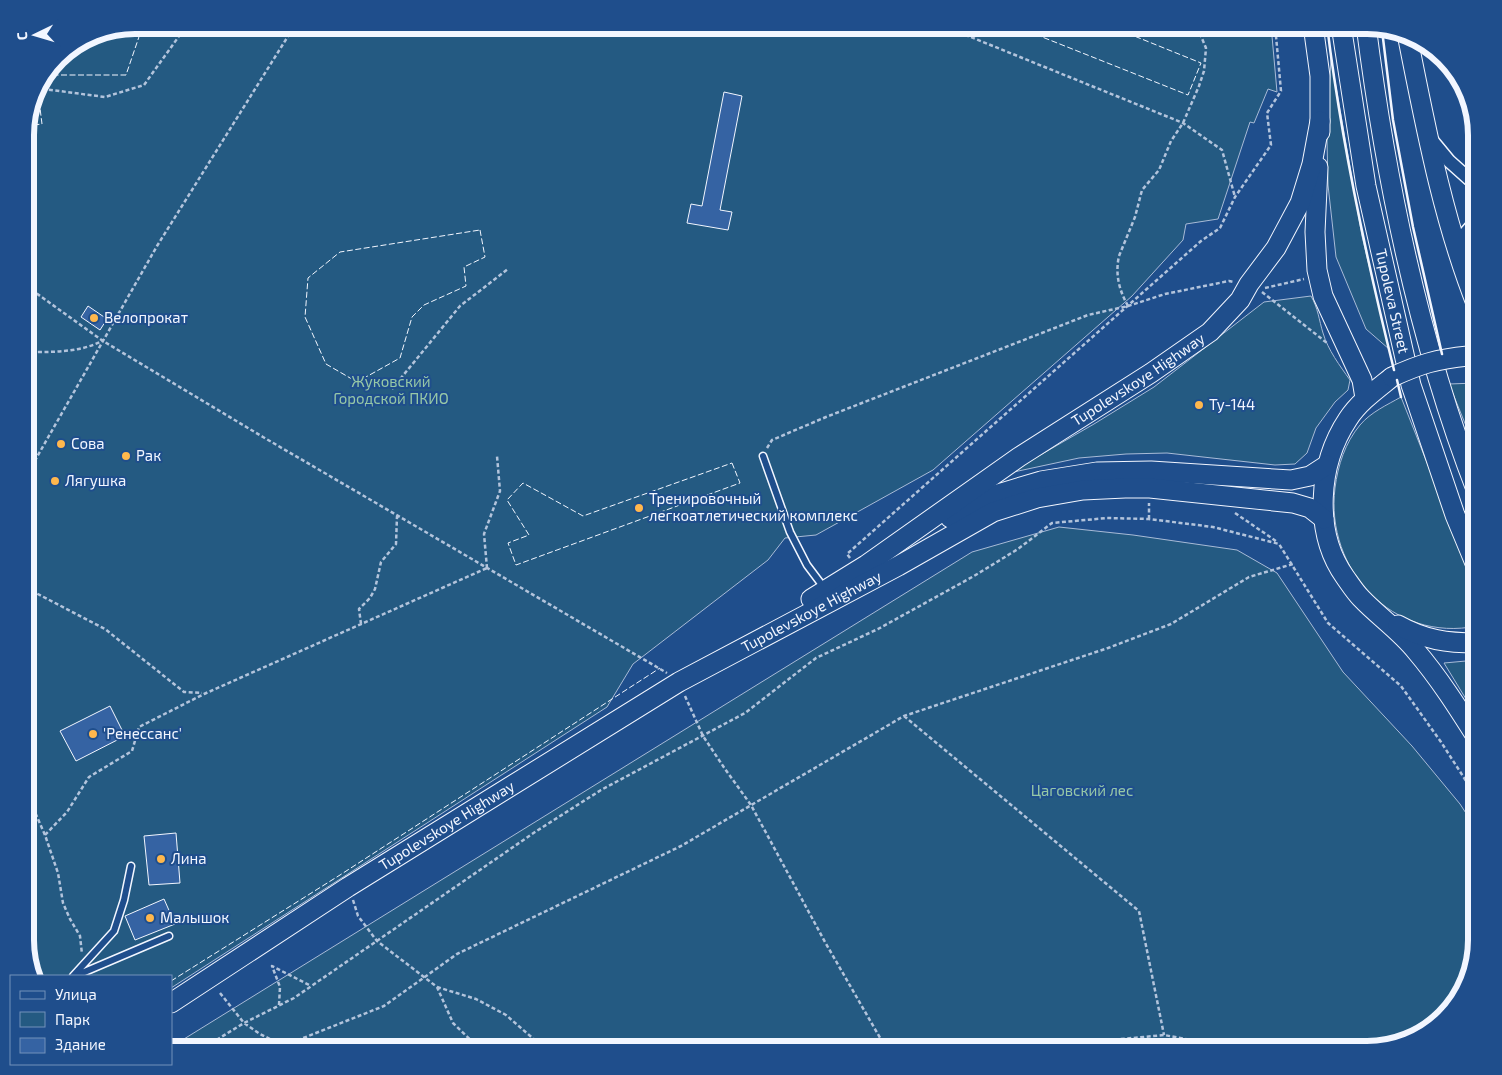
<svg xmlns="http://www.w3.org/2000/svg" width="1502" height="1075" font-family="'Exo 2',sans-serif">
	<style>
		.green { fill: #245a82; stroke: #a8bbd7 }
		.building { fill: #3563a3; stroke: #f2f6ff }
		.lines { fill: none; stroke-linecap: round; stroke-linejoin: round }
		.service-casing { stroke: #f2f6ff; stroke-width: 9 }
		.minor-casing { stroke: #f2f6ff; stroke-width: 15 }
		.primary-casing { stroke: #f2f6ff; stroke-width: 21 }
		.path { stroke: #b3c4dc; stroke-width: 2.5; stroke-dasharray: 4 2.5; stroke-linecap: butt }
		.service { stroke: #1f4e8c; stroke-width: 6 }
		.minor { stroke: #1f4e8c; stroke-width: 12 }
		.primary { stroke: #1f4e8c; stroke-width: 19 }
		.primary-bridge-casing { stroke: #f2f6ff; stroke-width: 21; stroke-linecap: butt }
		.primary-bridge { stroke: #1f4e8c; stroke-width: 19 }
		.fence { stroke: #f2f6ff; stroke-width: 1; stroke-dasharray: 6 2.5; stroke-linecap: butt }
		.wall { stroke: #f2f6ff; stroke-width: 2.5 }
		.poi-dot { fill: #ffb74d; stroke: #1f4e8c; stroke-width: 2 }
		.labels { text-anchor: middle; stroke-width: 4; stroke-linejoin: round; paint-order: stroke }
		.street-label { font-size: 15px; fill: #f2f6ff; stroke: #1f4e8c }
		.poi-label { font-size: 15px; fill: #f2f6ff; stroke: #1f4e8c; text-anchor: start }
		.park-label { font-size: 15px; fill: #97c8a6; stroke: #1f4e8c }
		.rim { fill: none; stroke: #f2f6ff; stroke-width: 6 }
	</style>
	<rect width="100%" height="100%" fill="#1f4e8c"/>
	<!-- green -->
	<path class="green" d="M135 25H1110L1132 34 1112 25H1271L1277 92 1268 89 1254 123 1250 122 1218 219 1186 224 1183 240 1132 296 933 470 816 535 785 538 768 560 633 664 607 707 171 988V976H37L31 970 25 947V127L36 86 62 52 93 33Z
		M1331 58 1362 236 1389 349 1366 329 1336 257 1328 185 1327 140Z
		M1311 296C1318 308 1319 320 1323 333 1328 350 1340 366 1350 380L1348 390 1335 402 1316 428 1307 453 1295 464 1275 465 1167 453 1126 454 1079 458 1009 473 1094 424 1154 387 1264 302Z
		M1477 383V453L1449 384Z
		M1401 397 1477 589V626C1393 643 1325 570 1335 488 1338 465 1345 443 1360 425 1371 412 1387 405 1401 397Z
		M1059 527 1133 535 1237 550 1277 573 1343 672 1412 746 1460 804 1477 830V941L1455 1007 1416 1039 1367 1050H171V1047L972 552Z
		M1477 660V717L1444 663Z"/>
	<!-- building -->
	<path class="building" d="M724 92 742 96 720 210 732 212 728 230 687 223 691 204 702 206Z
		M25 260 36 266 27 283 25 282Z
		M88 306 107 319 100 330 81 317Z
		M110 706 125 736 76 761 60 731Z
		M176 833 180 883 149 885 144 836Z
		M164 899 175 924 135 940 125 916Z"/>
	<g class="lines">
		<defs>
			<path id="service" d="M763 456 790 532 807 565 825 589
				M73 976 114 931 124 900 131 866
				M75 976 169 936"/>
			<path id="minor" d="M1430 138 1449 161 1477 186
				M1455 245 1477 220"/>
			<g id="primary">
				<path d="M1313 25 1320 76V132"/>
				<path id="s1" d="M1341 25 1366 186 1411 385 1455 515 1477 568"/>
				<path d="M1366 25C1386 183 1419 343 1477 492"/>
				<path d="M1408 39C1426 129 1443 220 1477 306"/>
				<path d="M1318 167 1315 232 1317 270 1323 296 1362 380 1365 398"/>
				<path d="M1392 377C1376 390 1359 402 1348 419 1318 464 1313 532 1345 577 1350 584 1355 592 1361 598 1378 616 1400 631 1416 651 1439 678 1458 708 1477 738"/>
				<path d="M950 518 988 497 1041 481 1097 472 1151 471 1291 480 1310 476 1327 465"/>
				<path id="s2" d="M811 599 866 565 1019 457 1151 373 1210 332 1240 300 1249 284 1276 248 1300 203 1312 164 1320 121"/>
				<path d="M1398 625C1425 640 1447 643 1477 643"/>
				<path id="s3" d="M171 1003 348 887 679 682 898 566 993 512 1037 498 1083 490 1125 488H1150L1293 503 1310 508 1324 519"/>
			</g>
		</defs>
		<!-- service casing -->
		<use href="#service" class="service-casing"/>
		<!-- minor casing -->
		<use href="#minor" class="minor-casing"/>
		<!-- primary casing -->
		<use href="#primary" class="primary-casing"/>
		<!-- path -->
		<path class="path" d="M941 25 1183 123 1222 150 1235 197
			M36 88 105 97 144 85 187 25
			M1475 252 1477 240
			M25 288 36 293 103 341 263 437 667 673
			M1265 288 1304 279
			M1262 292 1327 343
			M1128 306C1119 290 1115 274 1119 256L1135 217 1142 190 1159 170 1171 141 1183 123 1199 86 1204 71 1206 48 1198 29 1190 25
			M25 352C50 352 79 353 102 341
			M392 389 460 306 508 269
			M767 448 772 440 826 417 1088 315 1128 306 1165 294 1229 281 1234 282
			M25 478 157 246 295 25
			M1235 513 1276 541
			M1149 519V503
			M850 558 847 554 1201 241 1220 228 1235 197 1271 145 1267 113 1281 91 1275 25
			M487 568 484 534 500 491 497 456
			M25 590 34 592 105 629 184 692 202 693
			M361 624 359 609 370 598 375 589 381 562 396 544 397 516
			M685 696 703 736 725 769 751 805 825 942 887 1050
			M904 716 1139 911 1164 1035
			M25 797 34 810 45 835 58 873 63 903 70 919 80 936 82 954
			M45 835 67 812 89 777 132 751 139 727 204 694 487 568
			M353 900 358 916 377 941 437 987 453 1023 481 1050
			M437 987 476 999 506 1015 536 1041 537 1049 535 1050
			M220 993 244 1023 260 1034 292 1050
			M279 1005 280 987 272 966 311 986
			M1405 1041 1419 1036
			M200 1050 244 1023 294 998 535 832 601 790 745 713 816 658 878 629 974 576 1018 549 1052 523 1107 518 1149 519 1213 527 1279 544 1328 623 1401 686 1441 742 1477 798
			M273 1050 384 1006 457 954 681 846 904 716 1108 648 1171 624 1249 577 1293 564
			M1024 1050 1038 1047 1164 1035 1245 1050"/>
		<!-- service -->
		<use href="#service" class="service"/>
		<!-- minor -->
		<use href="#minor" class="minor"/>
		<!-- primary -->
		<use href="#primary" class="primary"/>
		<defs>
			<path id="primary-bridge" d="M1392 377C1420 364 1437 359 1468 356"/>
		</defs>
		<!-- primary-bridge casing -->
		<use href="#primary-bridge" class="primary-bridge-casing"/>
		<!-- primary-bridge -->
		<use href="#primary-bridge" class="primary-bridge"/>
		<!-- fence -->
		<path class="fence" d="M1012 25 1188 95 1201 63 1107 25
			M44 75H126L143 25
			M25 126 42 124 38 92 35 93
			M480 230 485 257 464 267 466 286 424 305 412 317 400 358 357 382 326 364 305 317 308 278 340 252Z
			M732 463 740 483 516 565 508 543 529 535 507 500 523 483 583 516Z
			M171 981 340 875 660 668"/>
		<!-- wall -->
		<path class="wall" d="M1327 25C1341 141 1366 257 1394 370
			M1382 30 1393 120 1413 227 1442 354
			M1397 380 1401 397"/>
	</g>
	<!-- markers -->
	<g class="poi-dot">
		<circle cx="94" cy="318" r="5"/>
		<circle cx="1199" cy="405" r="5"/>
		<circle cx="61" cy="444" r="5"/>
		<circle cx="126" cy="456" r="5"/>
		<circle cx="55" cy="481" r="5"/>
		<circle cx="639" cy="508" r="5"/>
		<circle cx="93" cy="734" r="5"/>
		<circle cx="161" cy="859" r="5"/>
		<circle cx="150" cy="918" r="5"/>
	</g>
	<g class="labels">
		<!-- street labels -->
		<g class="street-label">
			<text dy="5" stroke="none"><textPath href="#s1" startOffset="281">Tupoleva Street</textPath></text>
			<text dy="5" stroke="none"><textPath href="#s2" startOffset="394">Tupolevskoye Highway</textPath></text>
			<text dy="5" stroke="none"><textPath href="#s3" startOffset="751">Tupolevskoye Highway</textPath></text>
			<text dy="5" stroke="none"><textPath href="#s3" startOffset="328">Tupolevskoye Highway</textPath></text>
		</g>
		<!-- poi labels -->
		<g class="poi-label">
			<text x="104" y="323">Велопрокат</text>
			<text x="1209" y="410">Ty-144</text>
			<text x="71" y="449">Сова</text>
			<text x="136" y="461">Рак</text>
			<text x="65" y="486">Лягушка</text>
			<text x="649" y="504">Тренировочный<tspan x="649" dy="17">легкоатлетический комплекс</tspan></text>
			<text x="103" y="739">'Ренессанс'</text>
			<text x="171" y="864">Лина</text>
			<text x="160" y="923">Малышок</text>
		</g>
		<!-- park labels -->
		<g class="park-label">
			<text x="391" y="387">Жуковский<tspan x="391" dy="17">Городской ПКИО</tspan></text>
			<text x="1082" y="796">Цаговский лес</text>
		</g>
	</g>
	<!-- crop -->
	<path d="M0 0H1502V1075H0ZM135 34H1367A101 101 0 0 1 1468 135V940A101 101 0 0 1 1367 1041H135A101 101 0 0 1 34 940V135A101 101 0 0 1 135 34Z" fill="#1f4e8c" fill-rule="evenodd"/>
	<path class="rim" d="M135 34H1367A101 101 0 0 1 1468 135V940A101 101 0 0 1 1367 1041H135A101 101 0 0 1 34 940V135A101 101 0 0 1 135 34Z"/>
	<!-- legend -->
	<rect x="10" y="975" width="162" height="90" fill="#1f4e8c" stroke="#7391ba"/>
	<rect x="20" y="991" width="25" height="8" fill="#1f4e8c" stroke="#7391ba"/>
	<text x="55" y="1000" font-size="15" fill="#f2f6ff">Улица</text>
	<rect x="20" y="1012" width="25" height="15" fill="#245a82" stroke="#7391ba"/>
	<text x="55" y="1025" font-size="15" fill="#f2f6ff">Парк</text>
	<rect x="20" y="1038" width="25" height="15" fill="#3563a3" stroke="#7391ba"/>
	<text x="55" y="1050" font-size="15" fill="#f2f6ff">Здание</text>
	<!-- north arrow -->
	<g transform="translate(35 35) rotate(265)" stroke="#1f4e8c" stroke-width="4" paint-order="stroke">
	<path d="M0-4L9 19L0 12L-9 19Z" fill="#f2f6ff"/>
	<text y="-8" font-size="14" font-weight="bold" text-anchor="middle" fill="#f2f6ff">С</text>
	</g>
</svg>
